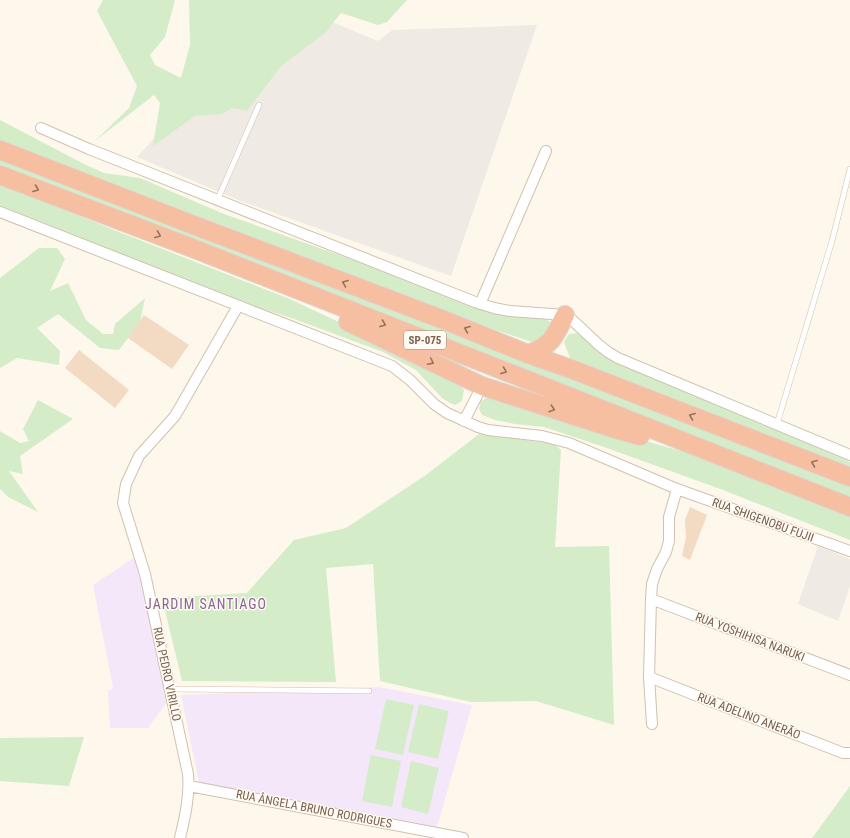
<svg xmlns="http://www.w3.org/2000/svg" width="850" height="838" font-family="'Roboto Condensed',sans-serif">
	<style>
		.industrial { fill: #efeae4 }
		.education { fill: #f5e7fa }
		.green { fill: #d4ecc8 }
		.building { fill: #f3dac2 }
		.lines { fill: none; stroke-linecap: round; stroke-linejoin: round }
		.service-casing { stroke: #d1c1af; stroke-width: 6 }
		.minor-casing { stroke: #d1c1af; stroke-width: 12 }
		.motorway-casing { stroke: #dcd6d1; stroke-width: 20 }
		.service { stroke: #fff; stroke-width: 5 }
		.minor { stroke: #fff; stroke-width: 10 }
		.motorway { stroke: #f7bfa2; stroke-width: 18 }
		.oneway { stroke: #93735e }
		.labels { text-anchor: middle; stroke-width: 3; stroke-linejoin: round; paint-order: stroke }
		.shield { fill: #fffbf2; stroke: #a28e7e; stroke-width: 1 }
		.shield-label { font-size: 11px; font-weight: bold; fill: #7a604d }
		.street-label { font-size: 12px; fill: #7a604d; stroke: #fffbf2 }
		.quarter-label { font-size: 14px; letter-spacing: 1px; fill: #896595; stroke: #fffbf2 }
	</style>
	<rect width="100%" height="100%" fill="#fdf8eb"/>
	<!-- industrial -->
	<path class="industrial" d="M308 12 378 41 392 30 537 25 451 276 238 200 137 157 157 135Z
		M818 546 850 559V586L838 621 798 604Z"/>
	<!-- education -->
	<path class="education" d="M135 557 168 701 148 728H110L108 691 113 688 93 585Z
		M379 687 472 705 437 827 199 783 181 695Z"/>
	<!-- green -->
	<path class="green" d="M103 0H175L165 37 150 55 155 65 181 78 190 45 189 0H407L387 22 378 25 341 13 325 33 281 66 247 111 232 108 222 114 195 116 153 146 160 103 154 95 95 141 129 108 137 86 97 11Z
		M0 120 84 164 104 173 140 178 224 214 376 268 473 307 504 315 545 319 554 324 553 331 535 343 378 291 0 141Z
		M0 157 850 483V501L0 168Z
		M0 183 109 228 290 299 449 374 464 390 462 401 455 405 450 403 442 398 416 370 383 352 294 319 212 292 0 206Z
		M39 248H57L65 259 50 291 68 283 86 320 103 334H113L115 324 145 298 140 322 119 350 100 348 58 314 37 328 60 351 59 365 17 358 0 368V278Z
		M580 333 711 401 850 462V473L583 366 570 358 564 342 569 334Z
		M488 397 512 399 656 444 735 466 850 514V540L723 490 604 447 544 427 515 424 495 420 482 415 479 409 481 401Z
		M38 400 73 419 20 456 23 474 9 471 38 512 8 497 0 489V431L20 443 29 441 23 429Z
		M479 434 554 444 561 450 555 547 609 546 614 725 536 701 471 702 380 681 373 564 326 568 336 682 182 681 162 598 247 593 294 540 346 528 426 475Z
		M386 699 414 705 403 755 375 749Z
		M419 704 449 711 438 759 408 752Z
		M84 737 69 786 0 781V738Z
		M371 755 401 761 392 807 362 801Z
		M411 761 439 768 428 814 401 807Z
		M850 786V838H812L815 834Z"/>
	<!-- building -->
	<path class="building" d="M144 315 189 345 172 369 128 338Z
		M79 350 129 390 115 408 65 368Z
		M690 507 707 515 690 560 682 556 686 537 685 520Z"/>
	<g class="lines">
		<defs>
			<path id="service" d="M217 201 259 105
				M777 424 832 241 850 169
				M170 689 369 691"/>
			<path id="minor" d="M41 128 89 149 475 302 494 308 510 311 565 315 570 318 599 345 608 352 618 358 850 455
				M0 212 392 366 410 380 434 404 447 413 478 427 488 430 542 436 569 443 677 489 850 551
				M480 304 546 151
				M464 421 482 386
				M651 599 850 675
				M649 677 843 753H850
				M652 724 649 677 651 599 652 584 657 569 666 552 669 541V517L677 489
				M189 786 463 838
				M180 838C185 817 190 795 188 774L145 574 123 503 126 484 139 456 175 416 238 306"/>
			<path id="motorway" d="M0 150 196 226 444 320 528 354 571 369 850 477
				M0 175 187 246 850 507
				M348 322 482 386 609 427 640 436
				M528 354C552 346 555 336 565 315"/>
		</defs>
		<!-- service casing -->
		<use href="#service" class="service-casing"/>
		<!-- minor casing -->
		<use href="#minor" class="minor-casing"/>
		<!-- motorway casing -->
		<use href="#motorway" class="motorway-casing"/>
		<!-- service -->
		<use href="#service" class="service"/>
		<!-- minor -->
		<use href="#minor" class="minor"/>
		<!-- motorway -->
		<use href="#motorway" class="motorway"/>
	</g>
	<!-- one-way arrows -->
	<defs><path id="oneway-chevron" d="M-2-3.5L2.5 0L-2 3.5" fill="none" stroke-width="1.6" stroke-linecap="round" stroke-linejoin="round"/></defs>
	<g class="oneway">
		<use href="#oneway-chevron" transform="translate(36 189) rotate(21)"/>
		<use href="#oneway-chevron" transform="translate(158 235) rotate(21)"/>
		<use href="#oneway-chevron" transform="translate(345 283) rotate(-159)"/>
		<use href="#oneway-chevron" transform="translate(383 324) rotate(21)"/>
		<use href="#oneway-chevron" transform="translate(467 329) rotate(-158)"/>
		<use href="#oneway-chevron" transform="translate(431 362) rotate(26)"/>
		<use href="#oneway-chevron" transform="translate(504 371) rotate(21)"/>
		<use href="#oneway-chevron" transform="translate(552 409) rotate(18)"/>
		<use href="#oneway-chevron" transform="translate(692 416) rotate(-158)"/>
		<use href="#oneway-chevron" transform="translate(814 463) rotate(-159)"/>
	</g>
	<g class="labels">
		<!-- shield labels -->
		<rect class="shield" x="404" y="331" width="42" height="18" rx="3"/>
		<g class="shield-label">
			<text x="425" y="344">SP-075</text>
		</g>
		<!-- street labels -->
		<g class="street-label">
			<text transform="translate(763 520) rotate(20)" y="4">RUA SHIGENOBU FUJII</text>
			<text transform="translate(750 637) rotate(21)" y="4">RUA YOSHIHISA NARUKI</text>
			<text transform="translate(167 674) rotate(78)" y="4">RUA PEDRO VIRILLO</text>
			<text transform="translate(749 716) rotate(21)" y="4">RUA ADELINO ANERÃO</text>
			<text transform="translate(314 809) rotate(11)" y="4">RUA ÂNGELA BRUNO RODRIGUES</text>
		</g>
		<!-- quarter labels -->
		<g class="quarter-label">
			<text x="206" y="609">JARDIM SANTIAGO</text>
		</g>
	</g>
</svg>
